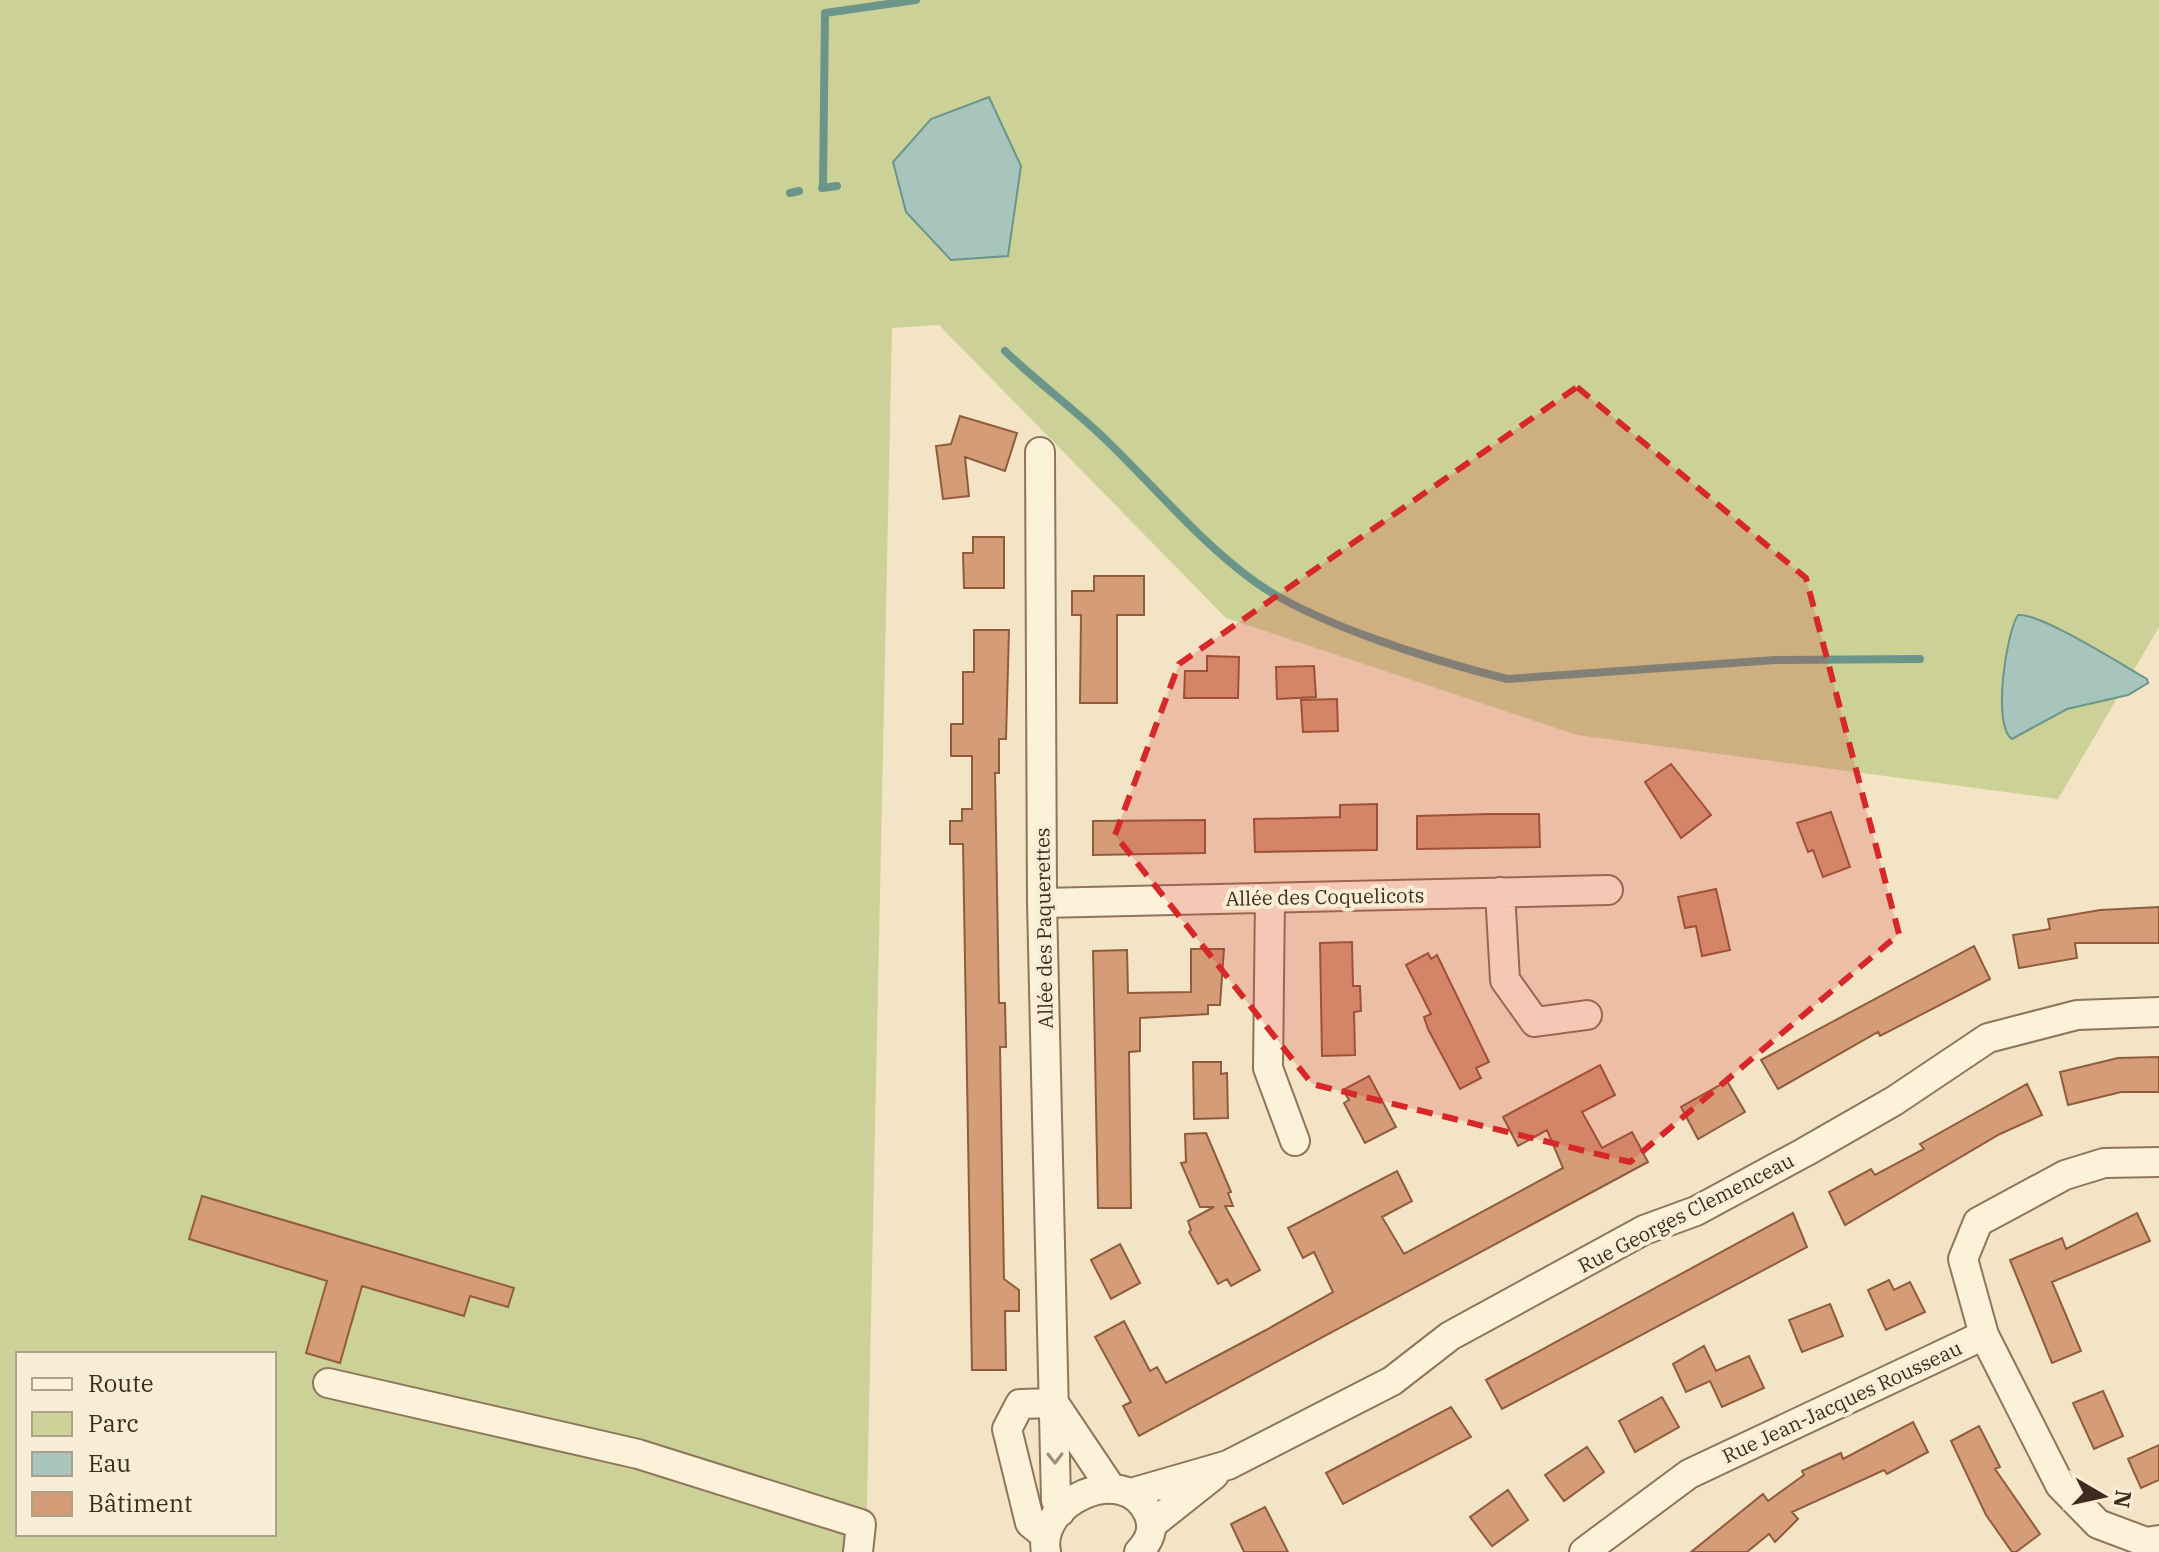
<svg xmlns="http://www.w3.org/2000/svg" width="2159" height="1552" font-family="'IBM Plex Serif',serif">
	<style>
		.green { fill: #ccd297; fill-rule: evenodd }
		.water { fill: #a7c5bc; stroke: #6c958a; stroke-width: 2 }
		.lines { fill: none; stroke-linecap: round; stroke-linejoin: round }
		.stream { stroke: #6c958a; stroke-width: 8 }
		.building { fill: #d49c77; stroke: #915c3c; stroke-width: 2 }
		.minor-casing { stroke: #8f7559; stroke-width: 32 }
		.minor { stroke: #fcf1d9; stroke-width: 28 }
		.oneway { stroke: #9d8f7c }
		.marked { fill: #d62828; fill-opacity: 0.2; stroke: #d62828; stroke-width: 6; stroke-dasharray: 16 10; stroke-linejoin: round }
		.labels { text-anchor: middle; stroke-width: 8; stroke-linejoin: round; paint-order: stroke }
		.street-label { font-size: 20px; fill: #3e2d1e; stroke: #f9eed5 }
	</style>
	<rect width="100%" height="100%" fill="#f2e4c5"/>
	<!-- green -->
	<path class="green" d="M0 0H2159V627L2058 799 1577 735 1226 618 939 325 892 328 866 1552H0ZM18 1354H274V1534H18Z"/>
	<!-- water -->
	<path class="water" d="M989 97 1021 166 1008 256 951 260 906 212 893 162 931 119Z
		M2018 615C2039 612 2124 666 2147 679L2148 683 2128 695 2067 709 2012 739C1992 726 2006 633 2018 615Z"/>
	<g class="lines">
		<!-- stream -->
		<path class="stream" d="M823 187 825 13 916 0
			M822 188 837 186
			M790 193 799 191
			M1005 351C1037 382 1073 408 1105 439 1155 487 1198 540 1254 581 1313 624 1435 661 1507 679L1775 660 1920 659"/>
	</g>
	<!-- building -->
	<path class="building" d="M960 416 1017 433 1005 471 965 457 969 496 943 499 936 446 951 444Z
		M973 537H1004V588H964L963 553H973Z
		M1094 576H1144V615H1117V703H1080L1081 615H1072V591H1094Z
		M974 630H1009L1006 739H999V773H995L999 1003H1005L1006 1047H1000L1004 1279 1019 1290V1311H1005L1006 1370H972L963 844H950V821H962V809H972V756H951V724H963V672H974Z
		M1207 656 1239 657 1238 698H1184L1185 671H1207Z
		M1314 666 1316 697 1277 699 1276 667Z
		M1337 699 1338 731 1303 732 1301 700Z
		M1671 764 1711 815 1681 838 1645 782Z
		M1377 804V850L1255 852 1254 819 1340 817V805Z
		M1831 812 1850 867 1823 877 1813 850 1808 852 1797 823Z
		M1490 814H1539L1540 847 1417 849V816Z
		M1205 820V853L1093 855V821Z
		M1716 889 1730 950 1702 956 1696 926 1685 928 1678 897Z
		M2159 907V943H2075L2077 958 2019 968 2013 935 2050 929 2048 919 2100 910Z
		M1352 942 1353 986H1360L1361 1011 1354 1012 1355 1055 1322 1056 1320 943Z
		M1974 946 1990 979 1880 1036 1878 1032 1778 1089 1761 1060Z
		M1191 949H1224L1220 1005H1208V1014L1140 1018V1051L1129 1052 1131 1208H1098L1093 951 1127 950 1128 993 1191 992Z
		M1428 953 1431 959 1437 955 1489 1062 1476 1068 1481 1078 1460 1089 1428 1029 1424 1017 1431 1014 1406 965Z
		M2159 1057V1092H2121L2068 1105 2060 1072 2118 1058Z
		M1193 1062H1221V1074L1227 1073 1228 1118 1194 1119Z
		M1600 1065 1615 1095 1582 1112 1602 1148 1632 1132 1648 1162 1139 1436 1123 1406 1131 1402 1095 1337 1124 1321 1150 1371 1157 1367 1166 1383 1266 1330 1333 1292 1314 1252 1303 1258 1288 1228 1397 1171 1412 1201 1382 1217 1404 1254 1563 1168 1547 1130 1518 1146 1503 1117Z
		M1369 1076 1396 1127 1365 1143 1344 1103 1349 1100 1343 1090Z
		M1727 1081 1745 1112 1698 1139 1681 1107Z
		M2027 1084 2042 1115 2000 1134 1845 1225 1829 1192 1871 1169 1875 1175 1924 1149 1920 1144Z
		M1206 1133 1231 1192 1228 1193 1233 1206H1225L1260 1270 1231 1286 1227 1279 1218 1284 1189 1232 1191 1230 1188 1221 1214 1207H1200L1181 1163 1186 1162 1185 1134Z
		M202 1196 514 1288 508 1307 470 1296 464 1316 362 1286 340 1363 306 1353 327 1281 189 1239Z
		M1793 1213 1807 1247 1502 1409 1486 1380Z
		M2137 1213 2150 1241 2052 1282 2081 1351 2052 1363 2010 1260 2062 1238 2066 1249Z
		M1120 1244 1140 1283 1111 1299 1091 1260Z
		M1889 1280 1894 1290 1910 1282 1925 1312 1886 1330 1868 1290Z
		M1830 1304 1843 1336 1802 1352 1789 1320Z
		M1704 1346 1716 1371 1749 1356 1764 1388 1722 1407 1710 1381 1686 1392 1673 1364Z
		M2103 1391 2123 1436 2094 1449 2073 1403Z
		M1662 1397 1679 1427 1635 1452 1619 1421Z
		M1451 1407 1471 1437 1343 1504 1326 1473Z
		M1913 1422 1928 1452 1887 1474 1884 1470 1792 1512 1798 1519 1775 1542 1769 1534 1747 1552H1691L1763 1494 1768 1501 1804 1475 1802 1471 1841 1453 1843 1459Z
		M1979 1426 2000 1467 1995 1469 2040 1534 2016 1552H2012L1986 1515 1951 1441Z
		M2159 1445V1480L2141 1488 2128 1459Z
		M1587 1447 1604 1472 1564 1501 1545 1475Z
		M1508 1490 1528 1520 1492 1546 1470 1517Z
		M1265 1507 1288 1552H1244L1231 1524Z"/>
	<g class="lines">
		<defs>
			<path id="minor" d="M1040 452 1042 903 1056 1500 1060 1512
				M1500 892 1505 980 1535 1022 1587 1015
				M1270 898 1268 1068 1295 1141
				M1042 903 1608 890
				M1984 1335 1963 1259 1978 1222 2065 1175 2104 1163 2159 1162
				M328 1383 638 1454 861 1524 858 1552
				M1054 1403 1111 1488
				M1131 1493 1228 1465 1392 1381 1450 1336 1644 1230 1696 1211 1805 1152 1894 1101 1988 1038 2077 1015 2159 1012
				M1151 1525 1214 1475
				M1045 1535 1030 1523 1007 1429 1020 1404 1054 1403
				M1046 1552C1036 1502 1124 1461 1148 1513 1155 1528 1150 1540 1139 1552
				M1584 1552 1689 1474 1984 1335 2060 1485 2098 1524 2146 1542 2159 1540"/>
		</defs>
		<!-- minor casing -->
		<use href="#minor" class="minor-casing"/>
		<!-- minor -->
		<use href="#minor" class="minor"/>
	</g>
	<!-- one-way arrows -->
	<defs><path id="oneway-chevron" d="M-2-3.5L2.5 0L-2 3.5" fill="none" stroke-width="1.6" stroke-linecap="round" stroke-linejoin="round" transform="scale(2)"/></defs>
	<use class="oneway" href="#oneway-chevron" transform="translate(1055 1458) rotate(89)"/>
	<!-- marked area -->
	<path class="marked" d="M1577 387 1806 578 1899 934 1630 1162 1312 1084 1115 835 1179 664Z"/>
	<g class="labels">
		<!-- street labels -->
		<g class="street-label">
			<text transform="translate(1325 897) rotate(-1)" y="7">Allée des Coquelicots</text>
			<text transform="translate(1044 928) rotate(-91)" y="7">Allée des Paquerettes</text>
			<text transform="translate(1686 1213) rotate(-27)" y="7">Rue Georges Clemenceau</text>
			<text transform="translate(1842 1402) rotate(-25)" y="7">Rue Jean-Jacques Rousseau</text>
		</g>
	</g>
	<!-- legend -->
	<rect x="16" y="1352" width="260" height="184" fill="#f9eed5" stroke="#aea18c" stroke-width="2"/>
	<rect x="32" y="1378" width="40" height="12" fill="#fcf1d9" stroke="#aea18c" stroke-width="2"/>
	<text x="88" y="1392" font-size="24" fill="#3e2d1e">Route</text>
	<rect x="32" y="1412" width="40" height="24" fill="#ccd297" stroke="#aea18c" stroke-width="2"/>
	<text x="88" y="1432" font-size="24" fill="#3e2d1e">Parc</text>
	<rect x="32" y="1452" width="40" height="24" fill="#a7c5bc" stroke="#aea18c" stroke-width="2"/>
	<text x="88" y="1472" font-size="24" fill="#3e2d1e">Eau</text>
	<rect x="32" y="1492" width="40" height="24" fill="#d49c77" stroke="#aea18c" stroke-width="2"/>
	<text x="88" y="1512" font-size="24" fill="#3e2d1e">Bâtiment</text>
	<!-- north arrow -->
	<g transform="translate(2103 1496) rotate(99)" stroke="#f9eed5" stroke-width="6" paint-order="stroke">
	<path d="M0-6L14 30L0 20L-14 30Z" fill="#3e2d1e"/>
	<text y="-12" font-size="22" font-weight="bold" text-anchor="middle" fill="#3e2d1e">N</text>
	</g>
</svg>
